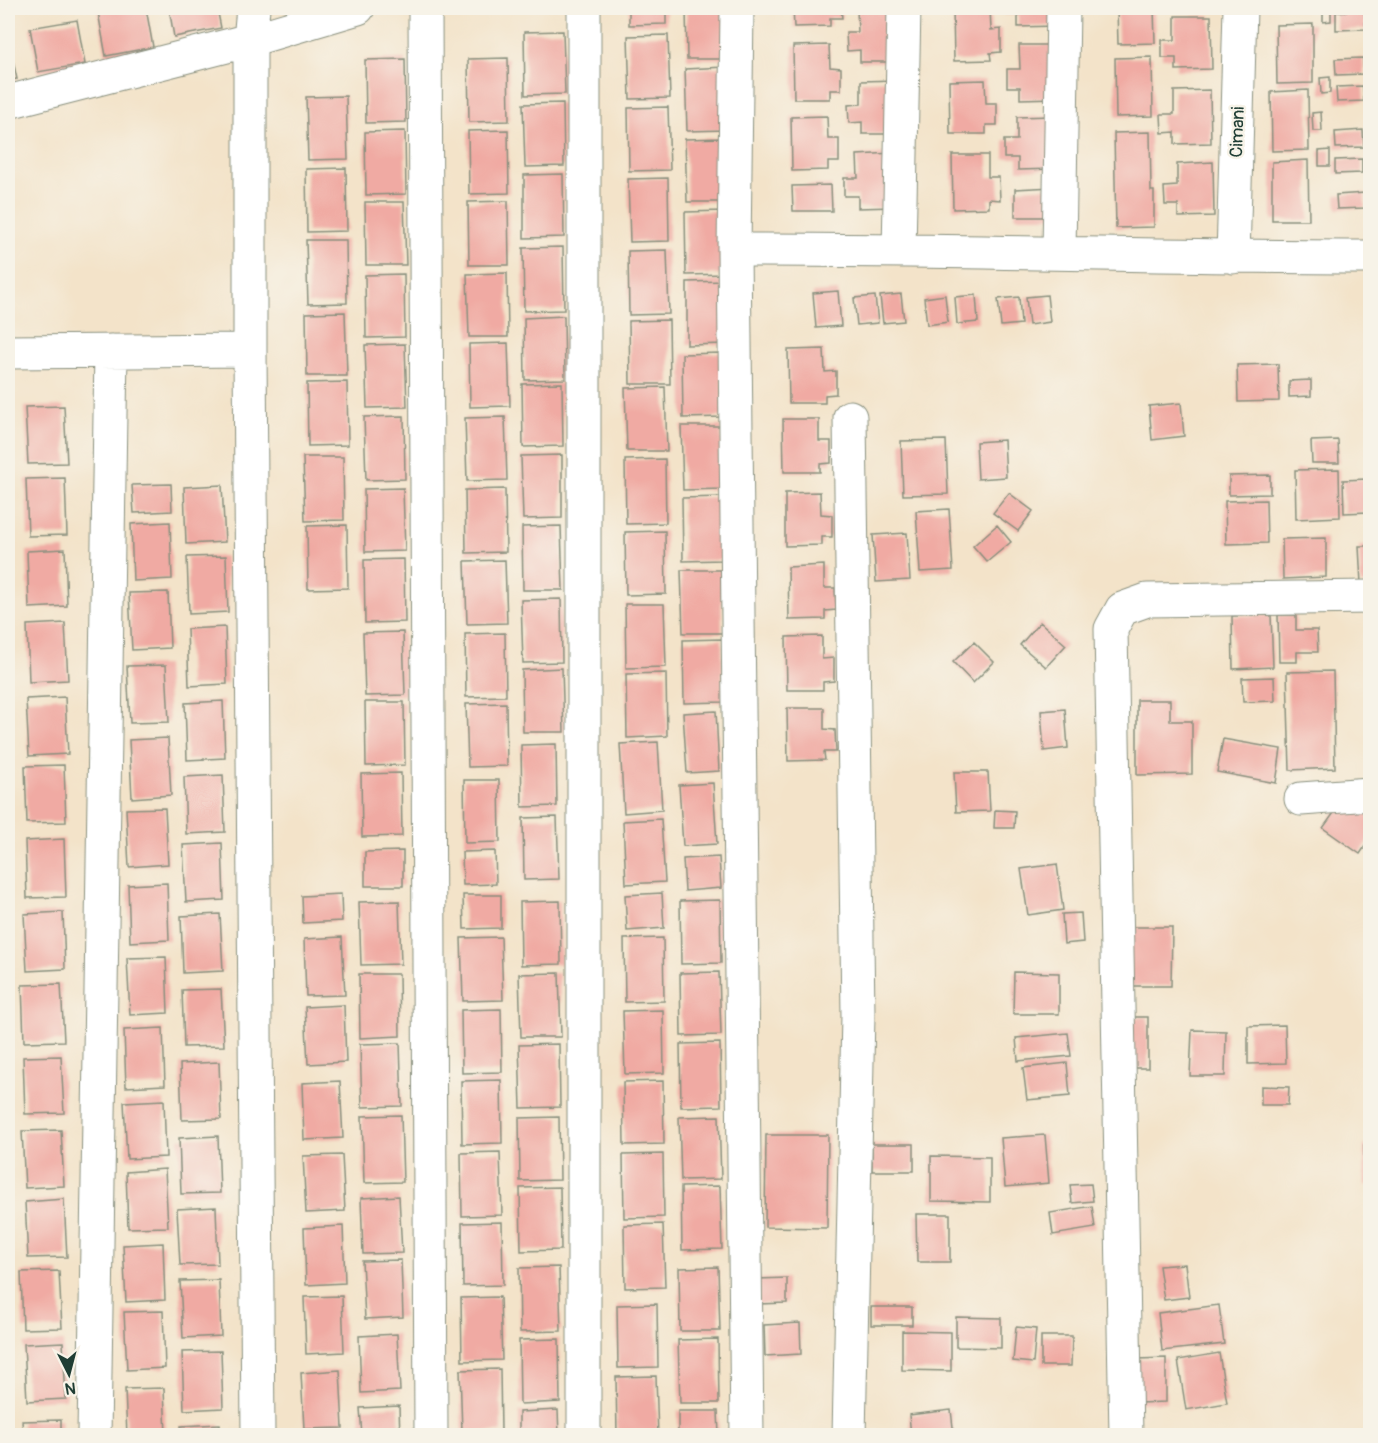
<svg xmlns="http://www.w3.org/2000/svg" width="1378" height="1443" font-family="Pangolin,sans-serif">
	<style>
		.building { fill: #f0aaa3 }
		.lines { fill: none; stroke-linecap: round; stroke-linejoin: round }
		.street-casing { stroke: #89907e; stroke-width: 35 }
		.street { stroke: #fff; stroke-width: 33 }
		.labels { text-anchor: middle; stroke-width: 5; stroke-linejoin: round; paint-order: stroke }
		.street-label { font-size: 18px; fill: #1f3d34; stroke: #f7f3e8 }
	</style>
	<rect width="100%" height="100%" fill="#f7f3e8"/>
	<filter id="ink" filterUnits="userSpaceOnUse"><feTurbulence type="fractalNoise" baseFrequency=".0167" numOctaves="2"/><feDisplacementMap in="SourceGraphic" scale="12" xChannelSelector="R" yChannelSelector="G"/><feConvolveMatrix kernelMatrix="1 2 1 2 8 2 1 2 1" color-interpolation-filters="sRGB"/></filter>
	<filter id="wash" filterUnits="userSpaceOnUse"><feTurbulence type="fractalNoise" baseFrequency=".008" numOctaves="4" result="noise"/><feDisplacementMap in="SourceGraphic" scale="24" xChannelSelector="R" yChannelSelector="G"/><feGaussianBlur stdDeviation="1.35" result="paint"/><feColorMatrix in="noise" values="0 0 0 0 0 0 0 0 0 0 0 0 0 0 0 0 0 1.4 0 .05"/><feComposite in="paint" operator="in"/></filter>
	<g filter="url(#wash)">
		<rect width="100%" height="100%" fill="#f3e3c9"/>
		<g id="blocks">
			<!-- building -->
			<path class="building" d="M121 8H146L153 47 106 56 98 12Z
				M169 8H217L221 28 174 37Z
				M629 8H666V24L629 25Z
				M686 8H726L727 59H687Z
				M793 8H841L842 18H830V26L794 27Z
				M895 8 896 62H860V50L847 51 846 32H858L857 9Z
				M953 8H990L991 30 1001 29V52L990 53 991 60 954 61Z
				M1005 8H1054L1055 26 1018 27V15H1005Z
				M1117 8H1154L1155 43 1118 44Z
				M1323 8H1331V21L1323 22Z
				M1364 10 1366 29 1336 30V12Z
				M1175 16H1211L1212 69 1176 70V58H1162V40H1175Z
				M77 20 85 64 38 72 30 28Z
				M1313 24V83L1277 84 1276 25Z
				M563 31 565 94 525 95 524 32Z
				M668 35 670 98 630 99 628 36Z
				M8 37 17 79 8 80Z
				M829 45 830 67 841 68V90H830V99H794L793 46Z
				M1019 45H1055L1056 98 1020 99V87H1007V69H1020Z
				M1152 57 1153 116 1116 117 1115 58Z
				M508 58 509 121 469 122 468 59Z
				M1363 58 1364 74 1336 75 1335 59Z
				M405 59 406 122 366 123 365 60Z
				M725 67 727 130 687 131 685 69Z
				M1330 77V93L1321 94 1320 78Z
				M897 80 898 134H862V122L849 123 848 105 861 104V81Z
				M985 80 986 103H997V125H986V134H950L949 81Z
				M1363 86 1364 101 1337 102 1336 87Z
				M1210 90 1211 143 1175 144V132L1162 133 1161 114H1174V91Z
				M1308 90 1309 150 1272 151 1271 92Z
				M346 96 348 159 308 160 306 97Z
				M563 103 564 166 525 167 523 104Z
				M668 107 670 170 629 171 628 108Z
				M1321 112 1322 131H1313L1312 113Z
				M827 116 828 139H839V162H828V170L792 171 791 117Z
				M1053 116 1054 169 1018 170V158H1004V140H1017V117Z
				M508 130 509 193 469 194 468 131Z
				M1363 130 1364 147 1336 148 1335 132Z
				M405 131 406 194 366 195 365 132Z
				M1150 132 1151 191H1154V227L1116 228 1114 133Z
				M725 138 726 202H687L685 139Z
				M1330 150V166H1319V151Z
				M893 153 894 207 858 208V196H844V178H858L857 155Z
				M952 155H988V177H999L1000 200 989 199V208L953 209Z
				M1362 159V173L1335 174V160Z
				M1308 160 1309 220H1272V162Z
				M1213 162 1214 216 1178 217V205H1165L1164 187 1177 186V164Z
				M346 168 347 231 307 232 306 169Z
				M563 174 564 237 524 238V175Z
				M668 178 669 241 630 242 628 179Z
				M831 185 832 211H793L792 186Z
				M1053 187 1054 217H1015V189Z
				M1365 193V208L1337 209 1336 195Z
				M508 201 509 265H469L468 202Z
				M365 202H404L406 265H366Z
				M725 211 726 274 686 275 685 212Z
				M306 240H346L347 303 308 304Z
				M563 247 564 310 524 311 523 248Z
				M667 250 669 314 629 315 628 251Z
				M507 273 508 337H469L467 274Z
				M404 274 405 337 366 338 365 275Z
				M726 281 727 344 687 345V282Z
				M838 291 841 326 816 328 813 293Z
				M901 294 904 321 883 323 880 296Z
				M945 295 948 322 927 325 924 298Z
				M976 295 978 322 957 324 955 297Z
				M1047 295 1050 322 1029 325 1026 297Z
				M875 296 878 323 857 325 854 298Z
				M1019 297 1021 324 1001 326 998 299Z
				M345 312 347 376H307L306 313Z
				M564 316 565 379 525 380 524 318Z
				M669 320 670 384H630L629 321Z
				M508 343 510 406 470 407 469 344Z
				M405 344 407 407 367 408 365 345Z
				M824 349 825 372 836 371V394L825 395V403H789L788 350Z
				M722 353 723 417 683 418 682 354Z
				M1278 364 1279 401 1238 402 1237 365Z
				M1311 380V396L1289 397V381Z
				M347 382 348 445 308 446 307 383Z
				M562 383 563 446 523 447 522 384Z
				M665 387 667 451H627L625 388Z
				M1181 403 1184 436 1152 440 1149 406Z
				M64 406 67 463 28 464 25 407Z
				M404 416 405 479 366 480 364 417Z
				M505 417 507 480 467 481 465 418Z
				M783 419H819V441H831V463L820 464V472H784Z
				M681 426H721L723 489 683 490Z
				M946 440 948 494 903 495 901 441Z
				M1004 440 1006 477 978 479 976 442Z
				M1338 440 1339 463H1312L1311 441Z
				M562 455V518L523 519 521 456Z
				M8 457H9L11 498H8Z
				M303 457H343L344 520 305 521Z
				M665 459 666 523 626 524 625 460Z
				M1339 469 1340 517 1296 519 1295 470Z
				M1270 475V494L1229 495V476Z
				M65 478 67 535 28 536 26 479Z
				M1368 479 1369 512 1344 513 1343 480Z
				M171 484 172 511 134 513 132 485Z
				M222 485 225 542 186 544 184 487Z
				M403 488 405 551 365 552 364 489Z
				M505 489 506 552 466 553 465 490Z
				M820 492 821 514 832 515V537H822V545L785 546V493Z
				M1009 493 1033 511 1018 531 993 513Z
				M722 497V560L683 561 682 498Z
				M1266 500 1267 543 1226 544 1225 501Z
				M949 509 953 570 920 572 916 511Z
				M8 519H9L12 573H8Z
				M170 522 172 579 133 581 131 524Z
				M347 525 348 588 308 589 307 526Z
				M997 525 1011 542 987 562 973 546Z
				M561 526 563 590H523L522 527Z
				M665 531 666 594 626 595 625 532Z
				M907 533 910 580 876 582 873 535Z
				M1326 538V577L1283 579 1282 539Z
				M1359 546H1370V584H1361Z
				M65 549 67 606 29 608 27 551Z
				M226 556 228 612 189 614 187 557Z
				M404 559 405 622 365 623 364 560Z
				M505 560 507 623 467 624 465 561Z
				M824 565V588H835L836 610 825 611V619L789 620 788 567Z
				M681 570H721L722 633H683Z
				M168 592 170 648 132 650 129 593Z
				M561 599 562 662 523 663 521 600Z
				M8 603H9L11 646H8Z
				M625 604H664L666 667 626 668Z
				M1271 615 1273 667 1233 669 1232 616Z
				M1278 615H1296V630H1317L1318 652H1297V662H1279Z
				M1040 622 1066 645 1046 667 1020 645Z
				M65 623 68 680 29 682 27 625Z
				M225 627 227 684 189 686 187 629Z
				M403 632 405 695 365 696 363 633Z
				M505 633 506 696 466 697 465 634Z
				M822 636V659L834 658V681L823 682V690H787L786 637Z
				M722 639 723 702 684 703 683 640Z
				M974 642 994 662 973 683 953 662Z
				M166 665 169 722 130 723 127 666Z
				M562 668 564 732H523L522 670Z
				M1333 671 1335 768 1290 770 1287 672Z
				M666 673 667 736 627 738 626 674Z
				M1274 677 1275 701 1243 702 1242 678Z
				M65 697 68 754 29 756 26 699Z
				M1137 700H1170V721H1192V774L1137 775Z
				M223 701 225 758 187 760 185 703Z
				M365 702H404L405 765 366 766Z
				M506 703 507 766 468 767 466 704Z
				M787 708H824V729L835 730 836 752H824L825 760 788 761Z
				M1065 709 1068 748 1044 751 1041 711Z
				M716 711 719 771 687 773 683 713Z
				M168 738 171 795 132 798 129 740Z
				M1223 739 1281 749 1276 783 1217 772Z
				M658 742 662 810 624 813 620 744Z
				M556 744 557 806 522 807 521 745Z
				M64 765 66 822 27 823 25 766Z
				M954 772H988L990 811 956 812Z
				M401 773 402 836 362 837 361 774Z
				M223 775 225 832 186 834 184 777Z
				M464 780H499L500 842 465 843Z
				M713 783 717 844 683 846 679 785Z
				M1344 799 1370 817V839L1360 854 1323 828Z
				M165 808 168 864 129 867 126 809Z
				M995 810 1015 811 1014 828H994Z
				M557 817 559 879 524 880 523 818Z
				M661 819 665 882 626 884 623 821Z
				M64 839 66 897 27 898 25 841Z
				M222 843 224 900 186 902 183 845Z
				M403 851V886H365V852Z
				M495 851 496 884 463 885 462 852Z
				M719 857 721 888 685 891 683 859Z
				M1057 864 1063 910 1028 915 1021 869Z
				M167 883 169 940 130 942 128 885Z
				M662 893 664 928 627 931 625 895Z
				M341 894 342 921 303 923 302 896Z
				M463 895H501V928L464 929Z
				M720 900 721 963 681 964 680 901Z
				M399 901 401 964 361 965 359 902Z
				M560 901 561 964 521 965 520 902Z
				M63 912 65 969 27 971 24 914Z
				M1081 913 1083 942 1064 944 1062 914Z
				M220 914 223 971 183 973 181 916Z
				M1122 927H1172L1171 986H1121Z
				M342 937 345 995 306 996 304 939Z
				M501 937 503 1000 463 1001 461 938Z
				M663 938 664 1001 625 1002 624 939Z
				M166 957 168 1013 130 1015 127 958Z
				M719 972 721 1035 681 1036 680 973Z
				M1014 972 1059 973V1014H1013Z
				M559 973 561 1037H521L519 974Z
				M359 974H399L400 1036 360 1038Z
				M61 984 64 1041 24 1042 22 985Z
				M221 989 224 1046 184 1047 182 990Z
				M344 1005 346 1062 308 1064 305 1007Z
				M501 1009 502 1072 462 1073 461 1010Z
				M663 1010 664 1073 625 1074 623 1011Z
				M1121 1017H1148V1068H1121Z
				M1285 1025 1286 1063 1248 1064V1026Z
				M163 1028 165 1085 126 1087 124 1030Z
				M1192 1030 1226 1031 1225 1076H1190Z
				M1068 1033 1071 1056 1018 1061 1016 1038Z
				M400 1043 402 1106 362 1107 360 1044Z
				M720 1043 721 1106 681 1107 680 1044Z
				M559 1044 560 1107 521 1108 519 1045Z
				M61 1056 64 1113 25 1114 23 1057Z
				M219 1062 221 1119 182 1120 180 1064Z
				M1067 1063 1070 1096 1027 1100 1023 1068Z
				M1364 1077H1370V1120L1364 1119Z
				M501 1080 502 1143 462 1144 461 1081Z
				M340 1081 343 1138 304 1140 302 1083Z
				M663 1081 664 1144 624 1145 623 1082Z
				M1261 1086 1289 1087 1288 1105H1261Z
				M164 1100 166 1157 127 1159 124 1102Z
				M401 1115 403 1182 364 1183 362 1116Z
				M719 1116 721 1179 681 1180 679 1117Z
				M559 1117 560 1180 520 1181 519 1118Z
				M61 1130 64 1186 25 1188 22 1131Z
				M766 1135H828L827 1228 765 1227Z
				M1045 1135 1049 1183 1005 1187 1001 1138Z
				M218 1136 220 1193 181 1194 179 1138Z
				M872 1144H914V1171H872Z
				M1364 1145H1370V1185H1365Z
				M500 1152 502 1215 462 1216 461 1153Z
				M663 1154 664 1217 624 1218 623 1155Z
				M342 1155 345 1211 306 1213 303 1156Z
				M931 1156 990 1157V1202L931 1201Z
				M165 1169 168 1227 128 1228 126 1172Z
				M1091 1184 1093 1201 1072 1203 1070 1185Z
				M720 1186 722 1249 682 1250 681 1187Z
				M560 1187 561 1250 521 1251 520 1188Z
				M399 1196 402 1253 363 1254 361 1198Z
				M64 1199 67 1257 28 1258 25 1202Z
				M1092 1206 1095 1228 1053 1235 1050 1213Z
				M216 1207 218 1264 180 1265 177 1209Z
				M916 1214H950V1262H917Z
				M502 1222 503 1285 463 1286 462 1223Z
				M663 1224 665 1287 625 1288 624 1225Z
				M343 1226 345 1283 306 1285 304 1228Z
				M163 1243 165 1300 126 1302 123 1245Z
				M401 1260 403 1317 365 1319 362 1261Z
				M1185 1264 1189 1297 1164 1300 1159 1266Z
				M559 1267 561 1331 520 1332 519 1268Z
				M718 1267 720 1331H680L679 1268Z
				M59 1271 62 1328 23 1329 21 1272Z
				M787 1278V1303L758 1304 757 1279Z
				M219 1280 221 1336 183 1338 180 1281Z
				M342 1296 344 1352 306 1354 304 1297Z
				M500 1297 502 1360 462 1361 461 1298Z
				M657 1304 658 1367 618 1368 617 1305Z
				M1219 1305 1224 1344 1162 1351 1158 1313Z
				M871 1307H912V1325H871Z
				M163 1311 165 1368 127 1370 124 1312Z
				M956 1317 1001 1318V1348L956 1347Z
				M800 1323 801 1354 765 1356 764 1325Z
				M1016 1327 1036 1329 1033 1363 1013 1361Z
				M902 1331 951 1332V1371L902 1370Z
				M397 1334 400 1391 361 1393 359 1336Z
				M1041 1336H1072L1071 1366H1041Z
				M559 1339 560 1402 520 1404 519 1340Z
				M718 1339 719 1403H680L678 1340Z
				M63 1342 66 1399 27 1401 24 1344Z
				M221 1351 223 1408 184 1410 182 1352Z
				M1219 1353 1227 1403 1186 1410 1178 1360Z
				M1166 1358V1402L1138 1403 1137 1359Z
				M500 1369 501 1432H462L460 1370Z
				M340 1370 343 1428 304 1429 301 1373Z
				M656 1376 658 1436H617L616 1377Z
				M164 1388 166 1436H127L125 1389Z
				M399 1406 400 1436H362L360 1408Z
				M558 1410 559 1436H519V1412Z
				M951 1410 954 1436H911L909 1415Z
				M678 1411H718L719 1436H678Z
				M61 1420V1436H23L22 1421Z
				M220 1424 221 1436H182L181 1426Z"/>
		</g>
	</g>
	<g filter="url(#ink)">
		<use href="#blocks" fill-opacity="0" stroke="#89907e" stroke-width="1.5"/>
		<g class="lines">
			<defs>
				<path id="street" d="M253 8 250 40V350L258 1436
					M425 8 431 1436
					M737 8 734 250 747 1436
					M8 102 250 40 358 8
					M734 250C946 249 1158 257 1370 257
					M899 250 904 8
					M1059 252 1063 8
					M1233 257 1240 8
					M8 352 250 350
					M1301 799 1370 794
					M94 1436 111 351
					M584 1436V8
					M849 1436 858 1015 850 417
					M1126 1436 1111 629 1122 609 1147 600 1370 597"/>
			</defs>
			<!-- street casing -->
			<use href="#street" class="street-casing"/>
			<!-- street -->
			<use href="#street" class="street"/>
		</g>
	</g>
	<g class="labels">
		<!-- street labels -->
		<g class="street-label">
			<text transform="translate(1237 132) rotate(-88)" y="6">Cimani</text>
		</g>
	</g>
	<!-- margin -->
	<rect width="1378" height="1443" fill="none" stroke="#f7f3e8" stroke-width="30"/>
	<!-- north arrow -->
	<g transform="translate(69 1374) rotate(174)" stroke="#f7f3e8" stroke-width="4.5" paint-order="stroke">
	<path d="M0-4.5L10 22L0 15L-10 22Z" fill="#1f3d34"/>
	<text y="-9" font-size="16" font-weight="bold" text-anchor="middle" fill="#1f3d34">N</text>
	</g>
</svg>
